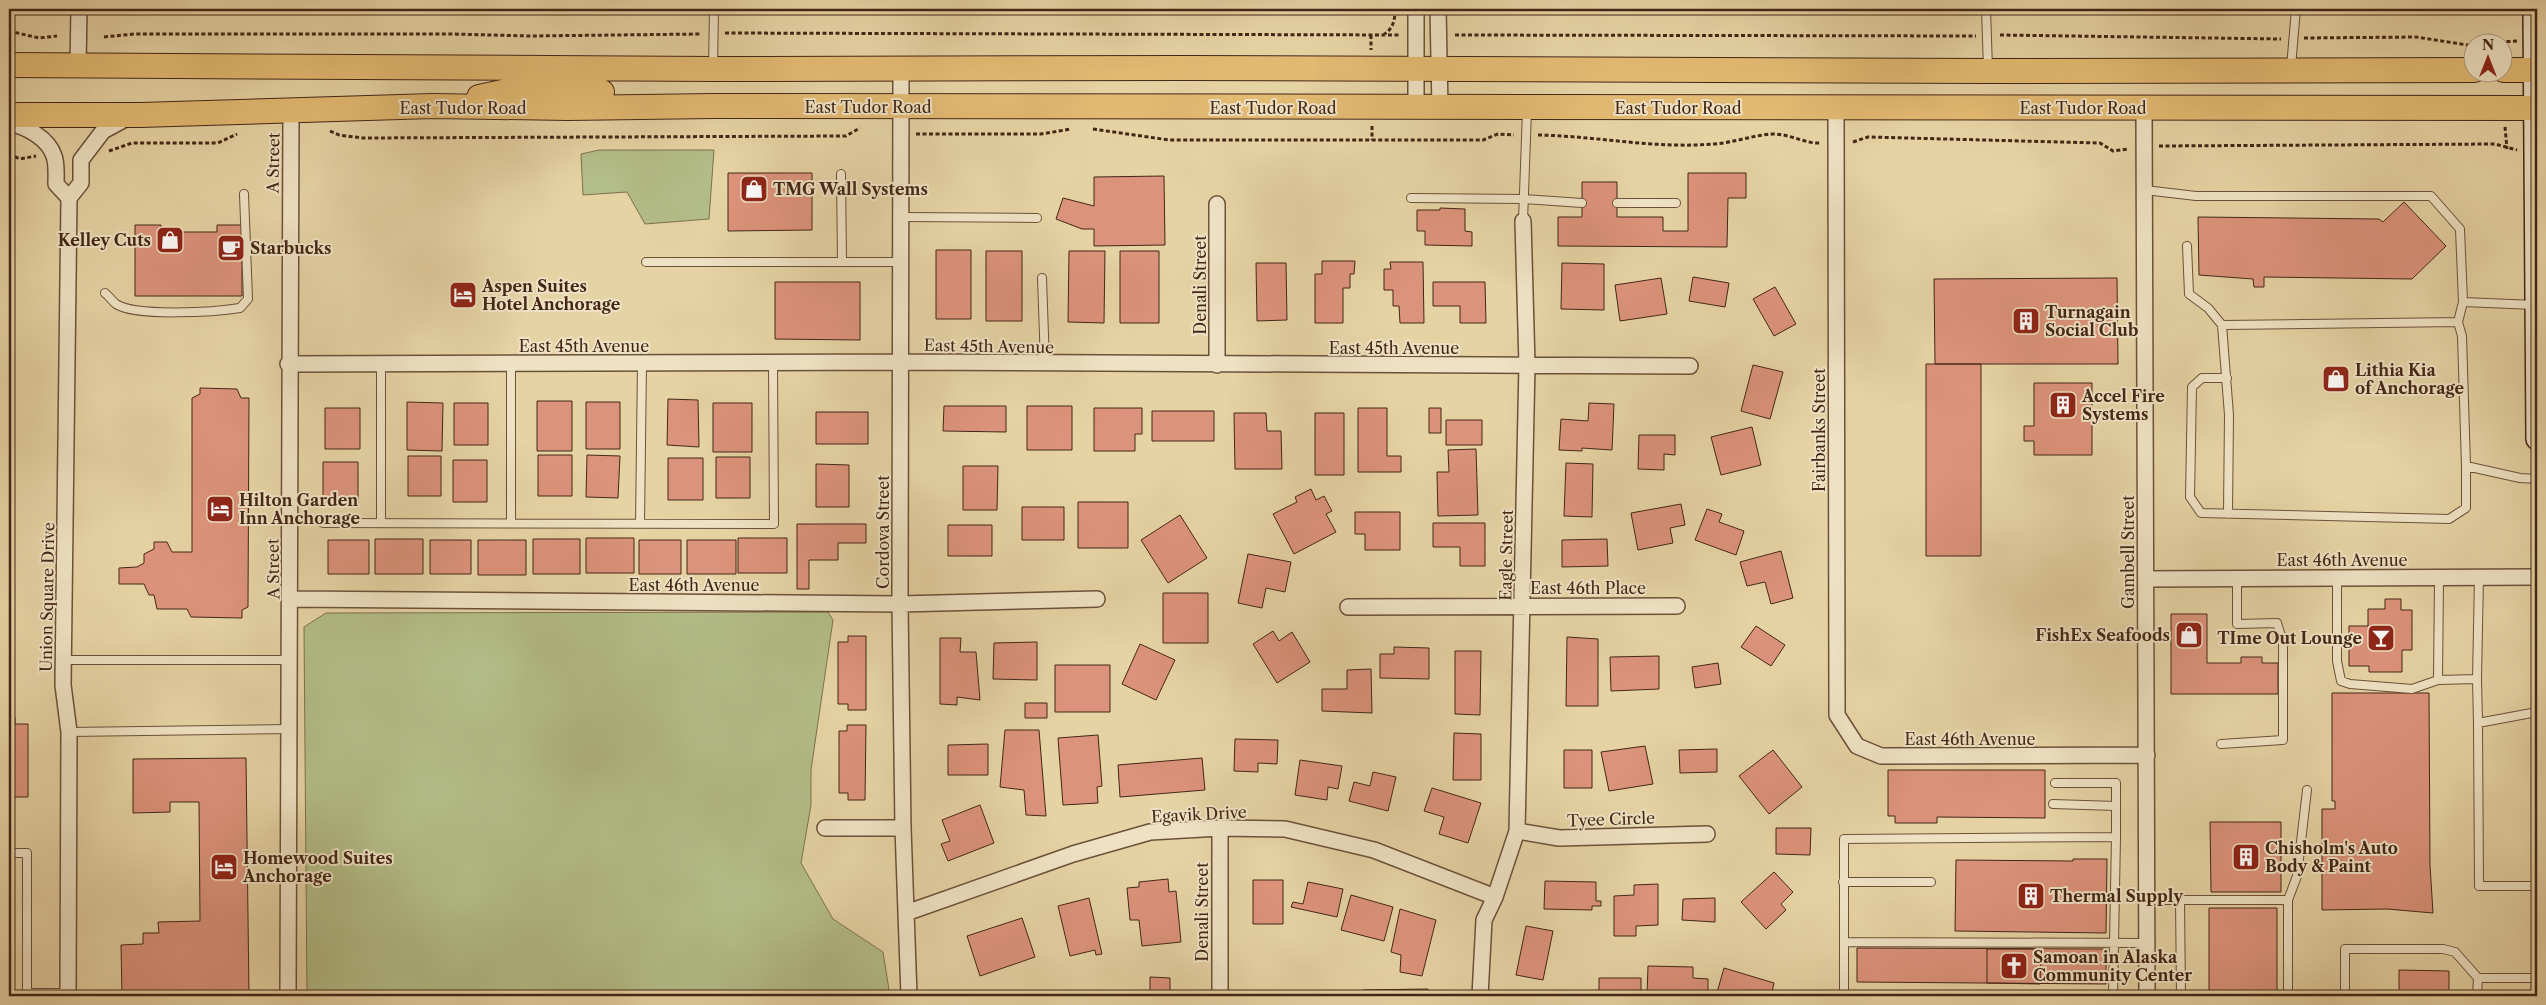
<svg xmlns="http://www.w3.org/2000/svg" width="2546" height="1005" font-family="'Libre Caslon Text',serif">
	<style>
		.green { fill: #b3bd87; stroke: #7c724f }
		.building { fill: #dc937b; stroke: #442617 }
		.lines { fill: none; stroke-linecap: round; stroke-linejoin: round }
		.lane-casing { stroke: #6c513a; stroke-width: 10 }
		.street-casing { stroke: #6c513a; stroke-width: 18 }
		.secondary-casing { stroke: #442617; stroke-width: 24 }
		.primary-casing { stroke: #442617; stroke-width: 26 }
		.path { stroke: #442617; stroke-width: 3; stroke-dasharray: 4 2.5; stroke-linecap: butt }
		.lane { stroke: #efe2c4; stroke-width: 8 }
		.street { stroke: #efe2c4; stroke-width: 15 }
		.secondary { stroke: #efe2c4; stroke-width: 21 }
		.primary { stroke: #e3ba72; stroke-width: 24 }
		.labels { text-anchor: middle; stroke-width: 4; stroke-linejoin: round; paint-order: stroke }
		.street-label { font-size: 16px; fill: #442617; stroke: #efe2c4 }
		.poi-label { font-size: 16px; font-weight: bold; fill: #442617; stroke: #efe2c4; text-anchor: start }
	</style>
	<rect width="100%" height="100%" fill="#e6d3a4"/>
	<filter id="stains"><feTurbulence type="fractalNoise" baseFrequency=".004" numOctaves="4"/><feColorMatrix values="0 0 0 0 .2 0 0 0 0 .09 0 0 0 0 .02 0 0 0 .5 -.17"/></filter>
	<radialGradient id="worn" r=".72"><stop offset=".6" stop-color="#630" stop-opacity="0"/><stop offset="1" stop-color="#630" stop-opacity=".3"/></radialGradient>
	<!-- green -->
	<path class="green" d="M599 150H714L709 219 645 224 627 192 583 195 581 154Z
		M828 612 833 620 811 770V805L801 863 833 919 883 952 890 996H307L304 627 326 613Z"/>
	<!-- building -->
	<path class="building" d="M728 173H812V230L728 231Z
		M1688 173H1746V198H1728L1727 247 1558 246V217H1582V182H1617V217H1663V231H1688Z
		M1164 176 1165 245 1094 246V229H1082L1056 219 1063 198 1094 206V177Z
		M2404 202 2446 246 2412 279 2264 277V287H2254L2253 279 2199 275 2198 217 2379 219 2383 222Z
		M1440 208 1465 209V231L1472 232V246L1425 245V231H1417V210H1440Z
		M135 225H161V232H217V225H242V296H135Z
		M936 250H971V319H936Z
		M986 251H1022V321H986Z
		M1069 251H1105L1104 323 1068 322Z
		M1120 251H1159V323H1120Z
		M1322 261H1355L1354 274H1350V288H1343V323H1315V274H1322Z
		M1390 262H1423L1424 323H1400L1399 306H1393V290H1384V269H1391Z
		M1256 263H1286L1287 320 1257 321Z
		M1562 263 1604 264V310L1561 309Z
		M1693 277 1729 283 1725 307 1689 301Z
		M1661 278 1667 314 1620 321 1615 285Z
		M2117 278 2118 364H1935L1934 279Z
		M775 282H860V340L775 339Z
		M1433 282H1485L1486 323H1460V306H1433Z
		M1775 287 1796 324 1774 336 1753 299Z
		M1926 364H1981V556H1926Z
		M1753 365 1783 372 1770 419 1741 411Z
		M2034 383H2092V455H2034V441H2024V426H2034Z
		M200 388 237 389 241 398H249L248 607 242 610V618L191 617 187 609H157L154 595H149L144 584H119V568L137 567 144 563V554L154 549V542H167L172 552H192V398L200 394Z
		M668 399 698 400 699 447 667 445Z
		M537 401H572V451H537Z
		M407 402 443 403 442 451 407 450Z
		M586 402H620V449H586Z
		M454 403H488V445H454Z
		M713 403H752V452H713Z
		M1589 403 1614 404 1612 450 1582 448V451L1559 450 1561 419 1588 421Z
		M944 406H1006V432L943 431Z
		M1027 406H1072V450H1027Z
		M325 408H360V449H325Z
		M1094 408H1142V434H1135V451H1094Z
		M1358 408H1387V456H1401V472H1358Z
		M1429 408H1441V433H1429Z
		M1152 411H1214V441H1152Z
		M816 412H868V444H816Z
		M1234 413H1266L1267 431H1281L1282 469H1235Z
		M1315 413H1344V475H1315Z
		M1446 420H1482V445H1446Z
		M1752 427 1761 465 1721 475 1711 437Z
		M1639 435H1675V455L1664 454V470L1638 469Z
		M1476 449 1478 515 1438 516 1437 472H1449L1448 450Z
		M538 455H572V496H538Z
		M587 455 620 456 618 498 586 497Z
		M408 456H441V496H408Z
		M716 457H750V498H716Z
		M668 458H703V500H668Z
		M453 460H487V502H453Z
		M323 462H358V503H323Z
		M1566 463 1593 464 1592 517 1564 516Z
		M816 464 849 465V507H816Z
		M963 466H998L997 510H963Z
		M1311 489 1316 500 1324 496 1332 511 1326 514 1336 532 1294 554 1273 514 1297 502 1295 497Z
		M1078 502H1128V548H1078Z
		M1681 504 1685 525 1670 528 1673 543 1638 550 1631 513Z
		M1022 507H1064V540H1022Z
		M1707 509 1722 514 1719 522 1744 531 1736 555 1695 540Z
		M1355 512H1400V550H1365V534H1355Z
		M1180 515 1207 558 1168 583 1141 540Z
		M1433 523H1485V566H1460V547H1433Z
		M797 524H866V543H838V560H809V589H797Z
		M948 525H992V556H948Z
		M586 538H634V573H586Z
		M738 538H787V573H738Z
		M375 539H423V574H375Z
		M533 539H580V574H533Z
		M1607 539 1608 566 1562 567V540Z
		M328 540H369V574H328Z
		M430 540H471V574H430Z
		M478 540H526V575H478Z
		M639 540H681V574H639Z
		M687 540H736V574H687Z
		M1781 551 1793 598 1771 604 1765 582 1747 586 1740 562Z
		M1248 554 1291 562 1285 592 1266 588 1262 608 1238 603Z
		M1163 593H1208V643H1163Z
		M2385 599H2401V610H2412V650H2402V672H2369V666H2349V626H2368V609H2385Z
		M2171 614H2207V663H2241V657H2262V663H2278V694H2171Z
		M1756 626 1785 645 1771 666 1741 647Z
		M1273 631 1279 641 1292 632 1310 662 1277 683 1253 644Z
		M848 636H866V710H848V704H838V642H848Z
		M1567 637 1598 639V706H1566Z
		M940 638H961L960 652H976L980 700 957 697V705L940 704Z
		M1037 642V680L993 679 994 643Z
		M1140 644 1175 660 1156 700 1122 684Z
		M1394 647 1429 648V679L1380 678V654H1394Z
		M1455 651H1481L1480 715 1455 714Z
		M1659 656V689L1611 691 1610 657Z
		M1718 663 1721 684 1695 688 1692 667Z
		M1055 665H1110V712H1055Z
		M1371 669 1372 713 1322 711V689H1347V670Z
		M2332 693H2429L2430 865 2433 913 2387 909 2322 910V809H2335V801H2332Z
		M1025 703H1047V718H1025Z
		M9 717H15V724H28V797H9Z
		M847 725H866L865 800H848V793H839V731H847Z
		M1005 730H1039L1046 816 1026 815 1024 790 1000 787Z
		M1454 733 1481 734V780H1453Z
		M1098 735 1102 786 1097 787 1098 803 1063 805 1058 738Z
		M1235 739 1278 740 1277 764 1258 763V772L1234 771Z
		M988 744V775H948V745Z
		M1645 746 1653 784 1609 791 1601 752Z
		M1717 749V772L1680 773 1679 750Z
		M1564 750H1592V788H1564Z
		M1773 750 1802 787 1769 814 1739 776Z
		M246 758 249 996H122L121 945 143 944V933H159L158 922 200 921 199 802H170V812L133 813V759Z
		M1202 758 1205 790 1120 797 1118 765Z
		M1300 760 1342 766 1338 789 1328 787 1327 800 1295 795Z
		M1888 770H2045V818L1937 817V823H1895V816H1888Z
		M1373 772 1396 777 1388 811 1349 801 1354 782 1370 786Z
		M1432 788 1481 803 1468 843 1439 834 1444 817 1424 811Z
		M980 805 994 843 948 861 941 844 950 841 942 820Z
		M2210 822H2281V892H2211Z
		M1776 828H1811L1810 855 1776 854Z
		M2073 859H2107L2106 933 1955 931 1956 860 2073 861Z
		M1774 872 1793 892 1781 904 1786 910 1766 929 1741 902Z
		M1168 879 1169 892 1176 891 1181 942 1142 946 1139 920H1130L1127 888 1139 887V882Z
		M1253 880H1283V924H1253Z
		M1545 881 1596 882V901H1601V906H1592V910L1544 909Z
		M1308 882 1343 889 1337 917 1291 907 1293 902 1303 904Z
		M1658 884V925L1636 926V936H1614V896L1634 895V885Z
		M1351 895 1393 907 1384 941 1341 930Z
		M1089 898 1102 954 1096 955 1095 950 1070 956 1058 906Z
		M1715 898V922L1682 920 1683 899Z
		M2209 908H2277V996H2209Z
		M1400 909 1436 920 1422 976 1400 972 1401 955 1391 952Z
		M1022 918 1035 957 980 976 967 936Z
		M1526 926 1553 931 1543 980 1516 975Z
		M1857 948 2106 949V984L1857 982Z
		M1987 949H2041L2040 984 1987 983Z
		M1648 966 1693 967V978L1708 979V996H1647Z
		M1724 968 1774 983 1771 996H1716Z
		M2399 970 2449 971V996H2399Z
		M1150 977 1170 978V996H1136H1150Z
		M1599 978H1641V996H1599Z
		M1428 989 1429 996H1364L1363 990Z
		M1515 993H1529V996H1515Z
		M985 994H1019V996H985Z"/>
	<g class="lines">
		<defs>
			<path id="lane" d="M1986 9 1988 69
				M713 67 714 9
				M2291 67 2296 9
				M841 174 842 262
				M2145 190 2196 196H2431L2460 229 2463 302 2535 305
				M1411 198 1524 199 1582 203
				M1617 203H1676
				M901 217 1037 218
				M1523 221 1527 110
				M2187 246 2189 294 2208 308 2222 325 2458 322 2463 302
				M646 262H901
				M1042 278 1045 364
				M105 293C109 296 112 301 116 304 135 317 216 312 240 308L248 299 244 194
				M2458 322 2462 336 2466 466 2520 478 2537 479
				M2222 325 2229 415 2228 514
				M381 364V523
				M2227 378H2202L2192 387 2190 497 2201 513 2449 519 2466 508V466
				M323 523 774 524 773 363
				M511 523V364
				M640 524 642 363
				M2337 578V661L2341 681 2350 684 2412 689 2438 680
				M2439 578 2438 680 2477 679 2479 577
				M64 660H291
				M2477 679 2478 723 2537 712
				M2478 723 2479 886H2537
				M69 732 290 729
				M2221 744 2283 740V642L2277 623 2237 624V578
				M2055 783H2116V837
				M2053 804 2116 806
				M9 853H27V993H68
				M1843 882H1931
				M2147 900H2288L2297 876 2307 790
				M2180 900 2181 996
				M2288 900V996
				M1844 942V839L2116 837 2113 996
				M1844 996V942L2147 943
				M2345 996V949H2443L2455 952 2478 978H2537
				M2477 996 2478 978"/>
			<path id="street" d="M1416 9V108
				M1438 9 1440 108
				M78 65 79 9
				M901 69 900 604 903 828 909 996
				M1836 108 1837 715 1857 746 1881 756 2147 755
				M2144 108 2147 996
				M9 123C27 127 48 138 54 156 57 164 56 175 56 184L69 198
				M69 198 81 183V160L103 131 127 118
				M288 364 901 362 1690 366
				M1217 365V204
				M2146 579 2537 577
				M291 599 900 604 1097 599
				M1348 607 1677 606
				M825 828H903
				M1517 831 1559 838 1707 834
				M906 913 1073 854 1150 832 1220 828 1285 829 1374 850 1495 897
				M68 996 69 732 63 685 69 198
				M288 996C290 701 289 406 291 111
				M1220 996V828
				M1480 996 1484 920 1495 897 1517 831 1527 365 1523 221"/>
			<path id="secondary" d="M2534 9 2537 439"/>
			<path id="primary" d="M9 65 713 69 1186 68 1989 71 2474 70
				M2504 70H2537
				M479 97 512 90 602 92
				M9 115H140L433 106 568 108 713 106 2537 108"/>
		</defs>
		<!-- lane casing -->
		<use href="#lane" class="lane-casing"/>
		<!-- street casing -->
		<use href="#street" class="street-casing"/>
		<!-- secondary casing -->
		<use href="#secondary" class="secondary-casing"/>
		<!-- primary casing -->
		<use href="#primary" class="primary-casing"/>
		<!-- path -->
		<path class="path" d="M9 31 39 38 57 36
			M725 33 1401 35
			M1371 35V50
			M1383 35C1393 29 1395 21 1395 9
			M1455 35 1976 36
			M2000 35 2281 39
			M104 37 134 34H453L530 36 701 34
			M2304 38 2416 37 2474 46
			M2500 42 2517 41
			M1372 126V140
			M2505 127 2507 149
			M1093 129 1169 140H1483L1498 134 1514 135
			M330 131 339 135 363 138 846 136 860 128
			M916 134H1041L1071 129
			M1538 135C1597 136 1654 149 1713 144 1733 143 1753 135 1773 134 1791 134 1805 144 1821 143
			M1853 142 1868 137 2100 143 2113 151 2128 149
			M2159 146 2495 144 2517 150
			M109 151 132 143H218L237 134
			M9 154 20 159 36 156"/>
		<!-- lane -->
		<use href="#lane" class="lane"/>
		<!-- street -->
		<use href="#street" class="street"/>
		<!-- secondary -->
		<use href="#secondary" class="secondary"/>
		<!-- primary -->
		<use href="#primary" class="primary"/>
	</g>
	<!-- icons -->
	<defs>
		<symbol id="shop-square" viewBox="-11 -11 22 22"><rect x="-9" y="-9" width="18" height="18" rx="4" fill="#8f2418" stroke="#efe2c4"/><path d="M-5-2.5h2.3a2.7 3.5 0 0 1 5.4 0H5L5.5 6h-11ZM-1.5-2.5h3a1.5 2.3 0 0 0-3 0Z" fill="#fff"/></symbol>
		<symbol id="cafe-square" viewBox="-11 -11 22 22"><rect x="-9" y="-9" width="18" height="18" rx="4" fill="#8f2418" stroke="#efe2c4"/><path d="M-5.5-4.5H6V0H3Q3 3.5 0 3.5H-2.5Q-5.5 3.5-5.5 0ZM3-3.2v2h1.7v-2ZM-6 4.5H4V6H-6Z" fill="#fff"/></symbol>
		<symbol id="hotel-square" viewBox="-11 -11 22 22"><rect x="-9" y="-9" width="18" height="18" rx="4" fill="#8f2418" stroke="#efe2c4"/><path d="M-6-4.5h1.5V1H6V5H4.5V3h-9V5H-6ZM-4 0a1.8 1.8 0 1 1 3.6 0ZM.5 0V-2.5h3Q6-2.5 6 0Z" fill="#fff"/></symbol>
		<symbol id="building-square" viewBox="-11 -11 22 22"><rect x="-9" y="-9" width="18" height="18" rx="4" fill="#8f2418" stroke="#efe2c4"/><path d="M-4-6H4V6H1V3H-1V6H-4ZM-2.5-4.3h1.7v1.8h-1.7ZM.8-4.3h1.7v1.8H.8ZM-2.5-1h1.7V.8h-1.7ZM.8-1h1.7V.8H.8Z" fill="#fff"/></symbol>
		<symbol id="bar-square" viewBox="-11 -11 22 22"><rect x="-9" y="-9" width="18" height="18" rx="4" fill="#8f2418" stroke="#efe2c4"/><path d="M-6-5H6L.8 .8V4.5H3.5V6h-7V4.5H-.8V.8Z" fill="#fff"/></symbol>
		<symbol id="church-square" viewBox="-11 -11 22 22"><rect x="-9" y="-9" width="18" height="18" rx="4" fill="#8f2418" stroke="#efe2c4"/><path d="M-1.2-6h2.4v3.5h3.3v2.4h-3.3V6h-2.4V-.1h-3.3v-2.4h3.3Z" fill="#fff"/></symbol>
	</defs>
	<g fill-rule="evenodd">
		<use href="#shop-square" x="738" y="173" width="32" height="32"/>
		<use href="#shop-square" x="154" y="224" width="32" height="32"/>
		<use href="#cafe-square" x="215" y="232" width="32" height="32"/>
		<use href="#hotel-square" x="447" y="279" width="32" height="32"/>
		<use href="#building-square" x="2010" y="305" width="32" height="32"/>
		<use href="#shop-square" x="2320" y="363" width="32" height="32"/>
		<use href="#building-square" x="2047" y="389" width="32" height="32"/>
		<use href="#hotel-square" x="204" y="493" width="32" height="32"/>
		<use href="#shop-square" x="2173" y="619" width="32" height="32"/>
		<use href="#bar-square" x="2365" y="622" width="32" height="32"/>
		<use href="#building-square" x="2230" y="841" width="32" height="32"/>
		<use href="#hotel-square" x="208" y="851" width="32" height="32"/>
		<use href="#building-square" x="2015" y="880" width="32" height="32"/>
		<use href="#church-square" x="1998" y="950" width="32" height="32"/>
	</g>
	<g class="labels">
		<!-- street labels -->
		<g class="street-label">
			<text x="868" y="113">East Tudor Road</text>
			<text x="463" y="114">East Tudor Road</text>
			<text x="1273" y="114">East Tudor Road</text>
			<text x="1678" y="114">East Tudor Road</text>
			<text x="2083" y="114">East Tudor Road</text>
			<text transform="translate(273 163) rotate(-89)" y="6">A Street</text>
			<text transform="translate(1200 285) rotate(-90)" y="6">Denali Street</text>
			<text x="584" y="352">East 45th Avenue</text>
			<text transform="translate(989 346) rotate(1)" y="6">East 45th Avenue</text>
			<text x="1394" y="354">East 45th Avenue</text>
			<text transform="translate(1819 430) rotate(-90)" y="6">Fairbanks Street</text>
			<text transform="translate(883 532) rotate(-90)" y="6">Cordova Street</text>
			<text transform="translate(2128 552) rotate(-90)" y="6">Gambell Street</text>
			<text transform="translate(1506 555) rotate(-89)" y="6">Eagle Street</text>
			<text x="2342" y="566">East 46th Avenue</text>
			<text transform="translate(273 569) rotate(-91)" y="6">A Street</text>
			<text x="694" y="591">East 46th Avenue</text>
			<text x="1588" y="594">East 46th Place</text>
			<text transform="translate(47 597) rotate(-89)" y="6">Union Square Drive</text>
			<text x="1970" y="745">East 46th Avenue</text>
			<text transform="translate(1199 814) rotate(-3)" y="6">Egavik Drive</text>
			<text transform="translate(1611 819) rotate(-2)" y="6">Tyee Circle</text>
			<text transform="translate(1202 912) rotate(-90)" y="6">Denali Street</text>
		</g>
		<!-- poi labels -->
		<g class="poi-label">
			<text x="773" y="195">TMG Wall Systems</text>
			<text x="151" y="246" text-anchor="end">Kelley Cuts</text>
			<text x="250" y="254">Starbucks</text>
			<text x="482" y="292">Aspen Suites<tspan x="482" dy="18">Hotel Anchorage</tspan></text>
			<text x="2045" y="318">Turnagain<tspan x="2045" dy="18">Social Club</tspan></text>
			<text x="2355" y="376">Lithia Kia<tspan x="2355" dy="18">of Anchorage</tspan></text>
			<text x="2082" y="402">Accel Fire<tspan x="2082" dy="18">Systems</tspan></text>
			<text x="239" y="506">Hilton Garden<tspan x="239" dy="18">Inn Anchorage</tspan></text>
			<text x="2170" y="641" text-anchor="end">FishEx Seafoods</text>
			<text x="2362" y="644" text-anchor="end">TIme Out Lounge</text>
			<text x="2265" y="854">Chisholm's Auto<tspan x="2265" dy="18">Body &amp; Paint</tspan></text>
			<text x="243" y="864">Homewood Suites<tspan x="243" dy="18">Anchorage</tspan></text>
			<text x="2050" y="902">Thermal Supply</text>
			<text x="2033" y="963">Samoan in Alaska<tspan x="2033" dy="18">Community Center</tspan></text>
		</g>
	</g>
	<!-- margin -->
	<rect width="2546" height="1005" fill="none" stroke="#e6d3a4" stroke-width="30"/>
	<rect x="10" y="10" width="2526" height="985" fill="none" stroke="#442617" stroke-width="2.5"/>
	<rect x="15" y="15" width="2516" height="975" fill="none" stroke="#442617"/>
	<!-- north arrow -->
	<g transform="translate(2488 58)"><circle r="24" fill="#efe2c4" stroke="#ab977f"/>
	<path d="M0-4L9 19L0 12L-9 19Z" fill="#8f2418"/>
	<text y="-8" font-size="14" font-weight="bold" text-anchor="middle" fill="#442617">N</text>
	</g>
	<rect width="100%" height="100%" filter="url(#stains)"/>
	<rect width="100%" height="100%" fill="url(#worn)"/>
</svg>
